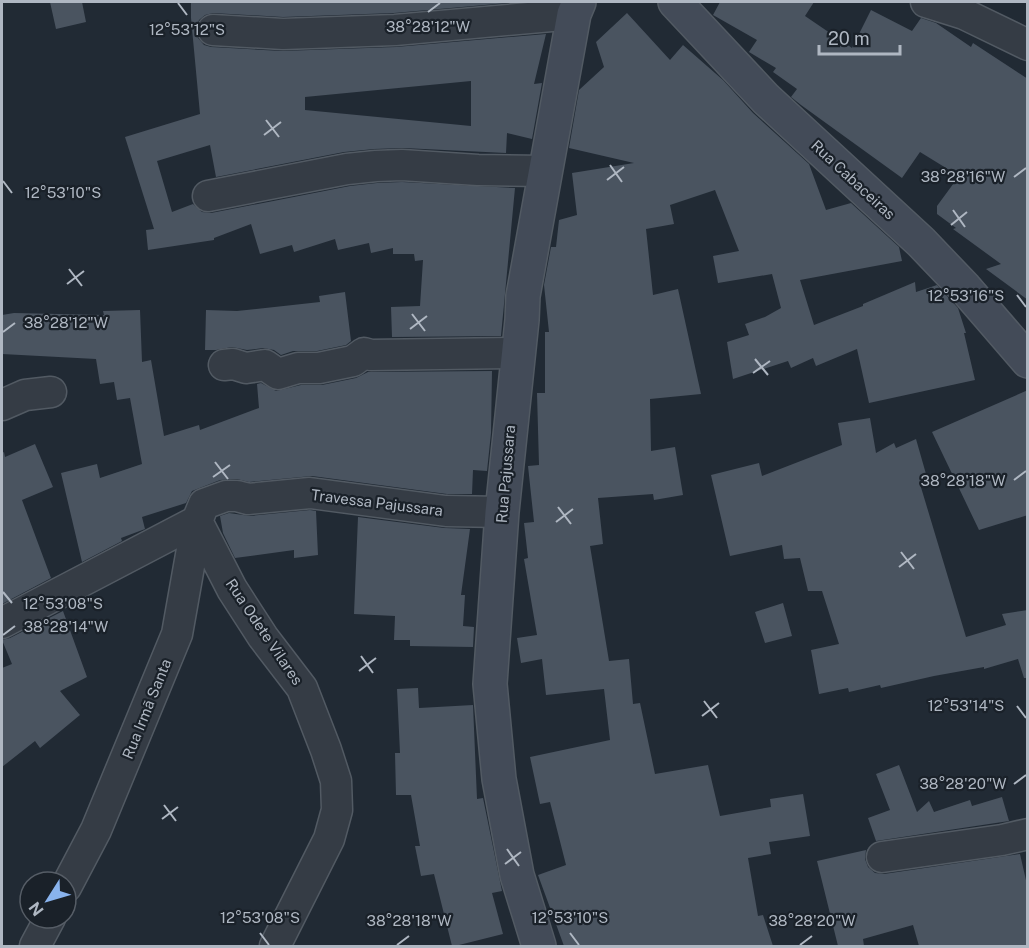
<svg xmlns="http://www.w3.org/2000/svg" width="1029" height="948" font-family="'Public Sans',sans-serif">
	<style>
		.building { fill: #4a5460; fill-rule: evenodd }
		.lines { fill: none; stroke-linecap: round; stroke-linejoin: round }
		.street-casing { stroke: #525a63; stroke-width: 33 }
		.secondary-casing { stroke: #525a63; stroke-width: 36 }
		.street { stroke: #353c45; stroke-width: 30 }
		.secondary { stroke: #434b58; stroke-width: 33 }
		.ticks { fill: none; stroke: #afb7c2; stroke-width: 2 }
		.labels { text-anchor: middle; stroke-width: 4.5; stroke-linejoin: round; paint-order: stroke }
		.street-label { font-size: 15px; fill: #afb7c2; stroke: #1a2129 }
		.ticks-label { font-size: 15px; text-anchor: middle; fill: #afb7c2; stroke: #1a2129; stroke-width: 4.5; stroke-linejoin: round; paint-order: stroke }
	</style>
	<rect width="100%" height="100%" fill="#212a34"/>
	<!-- building -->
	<path class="building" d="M50 2H82L86 22 56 29Z
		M191 2H520L394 13 283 17 213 13 205 15 199 20 196 28 198 38 204 45 211 47 282 51 396 47 546 34 534 84 542 83 532 139 507 133 506 153 403 148 374 149 344 152 216 177 210 145 157 161 172 212 193 204 202 212 211 213 350 186 377 183 402 182 515 188 501 336 392 337 391 307 420 306 423 260 415 261 414 254H393V248L371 253 369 243 338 250 335 239 294 252 292 245 260 254 251 224 214 238V240L148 250 146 230 154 229 125 137 200 114 191 18ZM471 81V126L305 110V97Z
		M720 2H814L805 16 852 48 871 10 912 31 921 18 936 23 971 47 973 43 1028 79V300L986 269 1001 264 953 229 956 228 937 214V206L959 176 920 152 902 178 801 105 791 97 797 89 773 72 776 68 749 52 757 40 713 15Z
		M627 13 670 60 683 45 723 80 753 113 809 164 826 210 851 203 899 247 902 261 800 280 814 325 863 306V304L915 282 916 292 937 285 958 308 966 333H964L975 380 869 403 857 349 816 366 813 358 791 368 788 361 733 379 727 342 749 335 745 324 765 317 781 308 772 274 718 283 713 256 739 251 715 190 670 205 674 224 646 229 653 295 678 289 701 394 650 399 651 451 675 447 683 495 654 500 653 494 598 498 603 544 590 546 609 661 629 659 633 704 640 703 655 774 708 765 720 816 771 807 770 799 803 794 810 836 769 842 771 854 748 858 758 916 763 915 773 946H564L538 875 566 865 550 802 540 804 530 757 610 740 604 689 546 695 542 659 521 663 517 638 537 635 524 559 528 558 524 523 534 522 528 466 539 465 537 393H545V332H549L544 285 551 247H556L559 220 577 215 572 173 634 163 569 148 579 90 604 67 596 42Z
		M345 292 351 341 346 345 317 351H293L281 355 274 350 263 348 247 350 232 347 216 350H205L206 310 237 311 320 302 319 296Z
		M140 310 142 362 151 360 164 436 199 425 200 430 259 408 257 384 261 383 276 391 301 385H322L356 378 368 372 492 371 491 433 487 471 473 470 472 494H447L312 476 249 482 237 479 220 480 192 491 186 503 142 517 145 529 121 538 122 541 82 562 61 473 97 464 100 478 142 464 130 398 117 400 114 382 100 384 96 359 2 354V315L14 313 104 315 103 311Z
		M1028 390V515L979 530 932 432Z
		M870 418 876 453 894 443 896 448 916 439 928 481 920 484 966 637 1006 625 1002 614 1028 610V678H1024L1018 659 984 669V667L934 676 881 688 880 685 849 692 848 688 819 694 811 650 839 644 822 591H808L800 558 784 559 782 545 730 556 711 475 759 463 762 476 842 445 838 423Z
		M35 444 53 487 22 500 51 578 2 604V453L4 452 5 457Z
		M310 510 316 511 318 555 294 558V550L235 558 223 533 220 516 229 513 250 516Z
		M358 517 444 528 470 529 461 595H465L463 626 474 627 473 647 410 646V640H394L395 616 354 614Z
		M783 603 792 636 765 643 755 612Z
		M63 611 87 677 60 691 80 715 40 748 35 741 2 767V668L12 664 2 640 10 638Z
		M418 688 419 708 473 705 477 799 483 798 502 891 492 893 503 934 455 946H452L434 874 421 876 415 846H420L411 795H396L395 753H400L397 689Z
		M899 765 917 812 929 801 934 812 970 800 972 806 1002 797 1009 821 876 841 868 818 890 810 876 774Z
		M866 850 865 859 868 867 875 873 884 874 1020 854 1028 889V946H919L913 925 863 939 864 946H838L817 861Z"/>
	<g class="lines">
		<defs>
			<path id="street" d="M926 2 964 14 1028 45
				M213 30 283 34 395 30 574 14
				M208 196 347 169 376 166 402 165 478 170 545 171
				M224 365 233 364 246 368 265 365 278 374 298 368H319L353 361 364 353 371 355 518 353
				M2 405 25 395 51 392
				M197 521 232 589 263 637 302 688 326 750 336 781 337 810 329 839 275 946
				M2 623 197 521
				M882 857 1002 840 1028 834
				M66 887 96 830 177 634 197 521 204 504 226 496H237L248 499 310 493 446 511 502 512
				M35 946 50 918"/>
			<path id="secondary" d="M675 2 766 99 921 242 965 288 1028 361
				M539 946 517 875 499 779 490 684 502 512 522 320 523 296 574 14 579 2"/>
		</defs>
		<!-- street casing -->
		<use href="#street" class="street-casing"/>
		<!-- secondary casing -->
		<use href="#secondary" class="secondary-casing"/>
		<!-- street -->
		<use href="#street" class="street"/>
		<!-- secondary -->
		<use href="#secondary" class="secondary"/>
	</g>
	<!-- ticks -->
	<path class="ticks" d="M178 3 187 15M428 12 440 3M266 120 279 137M264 135 281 122M610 165 622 182M1014 177 1026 168M607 180 624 167M3 181 12 193M953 210 965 227M951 225 967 212M69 269 82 286M67 284 84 271M1017 295 1026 307M412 314 425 331M410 329 427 316M3 332 15 323M755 359 768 375M753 373 770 361M215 462 228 479M213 477 230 465M1014 480 1026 471M558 507 571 524M556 522 573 509M901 552 914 569M899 567 916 554M3 592 12 603M3 635 15 626M361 656 373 673M359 671 376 658M704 701 717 718M1017 706 1026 718M702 716 719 703M1014 784 1026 775M164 805 176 821M162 819 178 807M507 849 519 866M505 864 521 852M260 933 269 945M570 933 579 945M397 945 409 936M800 945 812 936"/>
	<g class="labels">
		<!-- street labels -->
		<g class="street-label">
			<text transform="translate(853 180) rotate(43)" y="5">Rua Cabaceiras</text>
			<text transform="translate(506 474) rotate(-85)" y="5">Rua Pajussara</text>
			<text transform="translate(377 503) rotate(7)" y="5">Travessa Pajussara</text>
			<text transform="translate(264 632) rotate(56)" y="5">Rua Odete Vilares</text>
			<text transform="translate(147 709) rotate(-68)" y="5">Rua Irmã Santa</text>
		</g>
	</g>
	<g class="ticks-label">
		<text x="428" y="32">38°28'12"W</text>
		<text x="187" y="35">12°53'12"S</text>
		<text x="963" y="182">38°28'16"W</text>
		<text x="63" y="198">12°53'10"S</text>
		<text x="966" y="301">12°53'16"S</text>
		<text x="66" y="328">38°28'12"W</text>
		<text x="963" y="486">38°28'18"W</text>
		<text x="63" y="609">12°53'08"S</text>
		<text x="66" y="632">38°28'14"W</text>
		<text x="966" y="711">12°53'14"S</text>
		<text x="963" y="789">38°28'20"W</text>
		<text x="260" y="923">12°53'08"S</text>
		<text x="570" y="923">12°53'10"S</text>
		<text x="409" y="926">38°28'18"W</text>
		<text x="812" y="926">38°28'20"W</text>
	</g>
	<!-- border -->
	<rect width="1029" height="948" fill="none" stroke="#afb7c2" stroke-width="6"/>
	<!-- north arrow -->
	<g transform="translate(48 900) rotate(233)"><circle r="28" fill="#1a2129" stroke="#565d66" stroke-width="1.5"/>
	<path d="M0-4.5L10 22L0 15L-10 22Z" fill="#89b3ed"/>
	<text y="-9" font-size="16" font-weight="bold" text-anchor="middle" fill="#afb7c2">N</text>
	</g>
	<!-- scale -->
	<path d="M819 45v9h81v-9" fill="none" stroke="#afb7c2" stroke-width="3"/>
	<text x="828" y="45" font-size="18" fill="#afb7c2" stroke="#1a2129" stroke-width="4.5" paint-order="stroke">20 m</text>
</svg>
